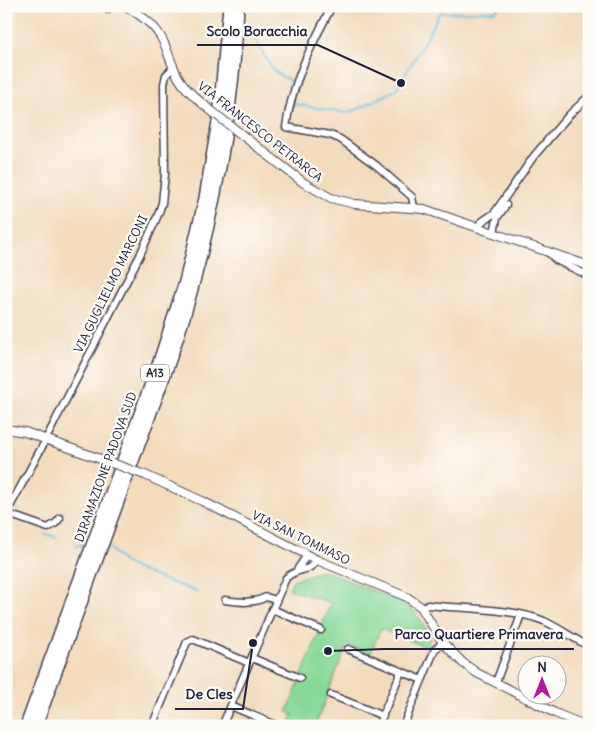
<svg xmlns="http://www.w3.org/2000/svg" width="595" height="732" font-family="Delius,sans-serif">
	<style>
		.green { fill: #88d999; stroke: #557e6a }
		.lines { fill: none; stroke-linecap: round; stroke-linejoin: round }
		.stream { stroke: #60b9dd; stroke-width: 2 }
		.minor-casing { stroke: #413e4f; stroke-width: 9 }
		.tertiary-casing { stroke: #413e4f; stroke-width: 10 }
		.motorway-casing { stroke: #413e4f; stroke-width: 14 }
		.minor { stroke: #fff; stroke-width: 6 }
		.tertiary { stroke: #fff; stroke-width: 8 }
		.motorway { stroke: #fff; stroke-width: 11 }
		.tertiary-bridge-casing { stroke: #413e4f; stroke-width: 10; stroke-linecap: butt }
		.tertiary-bridge { stroke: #fff; stroke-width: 8 }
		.labels { text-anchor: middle; stroke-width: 4.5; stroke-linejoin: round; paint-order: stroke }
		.shield { fill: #fdfcf7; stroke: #646373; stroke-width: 1 }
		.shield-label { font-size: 11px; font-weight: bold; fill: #22223b }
		.street-label { font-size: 12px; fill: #22223b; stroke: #fdfcf7 }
		.leader { fill: none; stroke: #22223b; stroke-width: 2 }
		.callout-dot { fill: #22223b; stroke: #fdfcf7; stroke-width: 2 }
		.callout-label { font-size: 14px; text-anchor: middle; font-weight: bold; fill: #22223b; stroke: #fdfcf7; stroke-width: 4.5; stroke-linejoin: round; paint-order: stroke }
	</style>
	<rect width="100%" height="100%" fill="#fdfcf7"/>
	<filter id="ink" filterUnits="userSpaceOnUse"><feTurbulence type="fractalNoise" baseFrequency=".02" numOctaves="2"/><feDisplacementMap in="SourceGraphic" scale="10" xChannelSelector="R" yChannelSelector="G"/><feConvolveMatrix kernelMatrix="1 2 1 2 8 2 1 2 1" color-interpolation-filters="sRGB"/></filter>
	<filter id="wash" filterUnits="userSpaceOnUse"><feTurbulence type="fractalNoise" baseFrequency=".0096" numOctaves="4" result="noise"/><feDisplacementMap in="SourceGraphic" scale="20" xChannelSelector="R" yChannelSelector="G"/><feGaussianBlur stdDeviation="1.12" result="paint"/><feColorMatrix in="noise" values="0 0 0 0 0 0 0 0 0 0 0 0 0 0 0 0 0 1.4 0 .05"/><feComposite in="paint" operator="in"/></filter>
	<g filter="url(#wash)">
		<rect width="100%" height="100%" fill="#f3dcbe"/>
		<!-- green -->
		<path class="green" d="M318 572H327L408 605C414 610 430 631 429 639 429 642 427 644 426 647L381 629 370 654 347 645 315 726H299L290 721 293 715 287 712 331 603 289 589 293 580Z"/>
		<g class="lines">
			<!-- stream -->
			<path class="stream" d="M245 27 250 30 273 70 281 76 291 81 287 102
				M293 104 346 113 356 110 396 90 426 39 438 15 441 13 495 11 500 6
				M45 534 56 537
				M76 546 81 545 84 539 87 538
				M108 547C113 550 115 555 119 558 135 572 177 584 197 592"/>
		</g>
	</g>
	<g filter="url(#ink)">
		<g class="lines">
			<defs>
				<path id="minor" d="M105 6 108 9
					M332 6C311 46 292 82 286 127L330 135 340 139 377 166 412 197 414 207
					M477 227C481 220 490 218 495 212L534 156 569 115 589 96
					M494 233 497 218 506 205
					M548 252 556 260 589 276
					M48 435 140 255 158 215 162 203 165 174 164 84 166 75 173 68
					M7 512 43 445
					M7 512 11 515 48 528 56 523 60 518
					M297 570 307 555
					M225 600C240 602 253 604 266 597L276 600
					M421 607 428 605C463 609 512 608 544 621 560 628 573 639 589 646
					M272 609 321 630
					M348 649 422 680
					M252 658 300 678
					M496 682 521 615
					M331 695 383 716
					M231 706 278 726
					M152 726 187 642 193 639 249 663
					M222 726 286 578C297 567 310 573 317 560
					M378 726 401 672
					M403 726 435 649 443 643
					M483 726 490 723 498 726"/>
				<path id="tertiary" d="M126 6C138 14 151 22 159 34 166 44 168 55 173 66 179 83 191 94 204 105
					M242 135 304 183 331 198 355 204 424 209 589 266
					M6 429 25 432 109 462
					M145 475 202 501 317 560 407 597 421 607 443 643 463 663 477 673 555 713 586 726"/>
				<path id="motorway" d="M26 726 159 362 185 282 205 198 219 116 229 6
					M36 726C65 647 94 567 123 488 147 421 175 354 193 285 218 195 234 100 238 6"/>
			</defs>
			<!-- minor casing -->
			<use href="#minor" class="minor-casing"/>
			<!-- tertiary casing -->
			<use href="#tertiary" class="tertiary-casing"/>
			<!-- motorway casing -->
			<use href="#motorway" class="motorway-casing"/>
			<!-- minor -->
			<use href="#minor" class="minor"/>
			<!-- tertiary -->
			<use href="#tertiary" class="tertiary"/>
			<!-- motorway -->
			<use href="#motorway" class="motorway"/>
			<defs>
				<path id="tertiary-bridge" d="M204 105 242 135
					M109 462 145 475"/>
			</defs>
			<!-- tertiary-bridge casing -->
			<use href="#tertiary-bridge" class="tertiary-bridge-casing"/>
			<!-- tertiary-bridge -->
			<use href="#tertiary-bridge" class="tertiary-bridge"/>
		</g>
	</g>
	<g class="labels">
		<!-- shield labels -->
		<rect class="shield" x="141" y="364.5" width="28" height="17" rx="4"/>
		<g class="shield-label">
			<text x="155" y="377">A13</text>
		</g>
		<!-- street labels -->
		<g class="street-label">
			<text transform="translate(260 132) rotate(38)" y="4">VIA FRANCESCO PETRARCA</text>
			<text transform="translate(111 284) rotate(-64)" y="4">VIA GUGLIELMO MARCONI</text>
			<text transform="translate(106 467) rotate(-70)" y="4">DIRAMAZIONE PADOVA SUD</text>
			<text transform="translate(301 538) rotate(26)" y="4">VIA SAN TOMMASO</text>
		</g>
	</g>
	<!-- callouts -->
	<path class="leader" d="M401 83L318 45H197M328 651L384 649H574M253 643L243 709H175"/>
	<g class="callout-dot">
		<circle cx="401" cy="83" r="5"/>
		<circle cx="328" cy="651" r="5"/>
		<circle cx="253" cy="643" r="5"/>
	</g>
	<g class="callout-label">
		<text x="257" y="36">Scolo Boracchia</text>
		<text x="479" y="639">Parco Quartiere Primavera</text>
		<text x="209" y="699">De Cles</text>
	</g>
	<!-- margin -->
	<rect width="595" height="732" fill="none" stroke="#fdfcf7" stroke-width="25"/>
	<!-- north arrow -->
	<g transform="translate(542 680)"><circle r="24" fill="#fdfcf7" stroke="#a5a5ac"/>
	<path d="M0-4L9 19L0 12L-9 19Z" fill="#b5179e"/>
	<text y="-8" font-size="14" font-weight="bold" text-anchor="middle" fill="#22223b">N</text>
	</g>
</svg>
